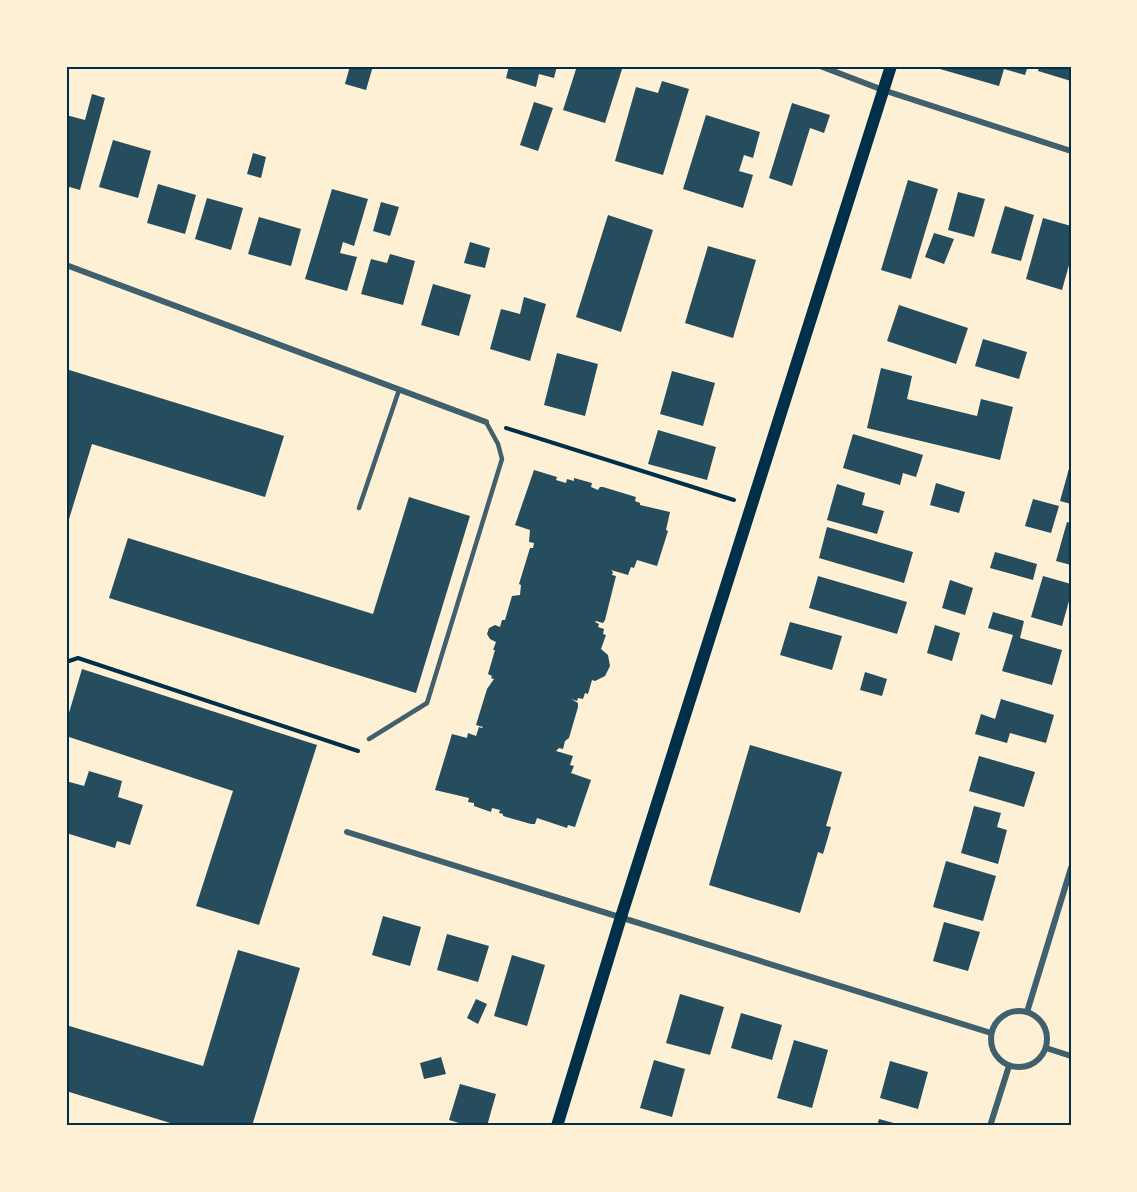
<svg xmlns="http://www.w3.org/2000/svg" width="1137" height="1192" font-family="'Fira Sans',sans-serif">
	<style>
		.building { fill: #264d5e }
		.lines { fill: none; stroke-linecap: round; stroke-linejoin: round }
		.path { stroke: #003049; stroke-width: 4 }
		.service { stroke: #3f606c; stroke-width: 4.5 }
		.minor { stroke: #3f606c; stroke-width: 6 }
		.secondary { stroke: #003049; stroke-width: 12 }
		.neatline { fill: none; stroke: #003049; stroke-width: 2 }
	</style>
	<rect width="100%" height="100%" fill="#fdf0d5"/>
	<!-- building -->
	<path class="building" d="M350 66H373L366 90 345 84Z
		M509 66H557L554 78 539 74 536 87 506 78Z
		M577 66H623L605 123 563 110Z
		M1028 66 1025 75 1004 69 999 86 933 67Z
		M1039 66H1071V81L1038 71Z
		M662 81 689 89 663 175 615 161 636 87 658 93Z
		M92 94 105 98 80 190 66 186V115L85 120Z
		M534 102 553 108 538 151 520 145Z
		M792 103 830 115 824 133 810 128 792 186 769 178Z
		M706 115 760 132 753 158 744 155 739 171 753 175 743 208 683 189Z
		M113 140 151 151 138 198 99 187Z
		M253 153 266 157 261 178 247 174Z
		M908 180 938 189 911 279 881 270Z
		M158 184 196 195 185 234 147 223Z
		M332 189 368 199 354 246 343 242 340 253 357 257 347 291 305 279Z
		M958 192 985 199 974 237 948 230Z
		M207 198 243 208 231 250 195 239Z
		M381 202 399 207 390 236 373 231Z
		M1005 206 1034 215 1021 261 991 253Z
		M608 215 653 230 621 332 576 317Z
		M259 217 301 229 291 266 248 254Z
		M1043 218 1071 226V258L1062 290 1026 279Z
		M934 233 954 239 944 264 925 257Z
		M470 242 490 248 485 268 464 263Z
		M708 246 756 260 733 338 685 323Z
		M390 254 415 261 403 305 361 294 371 259 387 263Z
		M433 284 471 295 459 336 421 325Z
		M524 297 546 304 530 361 490 349 501 309 520 314Z
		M899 305 968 328 956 364 887 341Z
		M983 339 1027 352 1019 379 975 366Z
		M557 353 598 364 585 416 544 405Z
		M881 368 912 376 907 399 977 416 981 399 1013 407 1000 460 867 428Z
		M66 369 284 436 265 497 92 444 66 529Z
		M672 371 715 383 703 426 660 414Z
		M658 430 716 447 707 480 648 464Z
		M853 434 923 455 916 477 903 473 900 485 843 468Z
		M1070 465H1071V504L1060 501Z
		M534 470 557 477 556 480 566 483 567 479 574 481V478L592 483 591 487 598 490 600 487H603L636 497 635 501 640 503V505L670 512 666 530 668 531 657 566 637 560 634 568 631 567 628 575 611 570 613 572 612 575 616 576 605 620 603 623 596 621 595 622 599 624 598 627 604 629 603 634 606 635 601 649 608 655 610 666 605 676 595 681 592 680 588 694 585 693 583 699 578 698 577 701 571 699 578 703V707L569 738 565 741 563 749 559 748 556 751 573 756 570 765 574 766 571 773 591 780 575 827 568 825 567 828 537 818 535 824H531L503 816V814L499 813 500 810 492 808 491 812 474 806V803L468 802 469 798 435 790 452 734 467 738 468 733 476 736 479 727 482 728 483 727 476 725 487 689 494 679 491 678 492 676 488 674 495 650H493L496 642 490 639 487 634 489 628 495 625 500 627 502 620H505L512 596 520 595 521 585 519 584 530 548H533L534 543 529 542 530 530 515 525Z
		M936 483 965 492 959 513 930 505Z
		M837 484 865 493 862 505 884 511 877 534 827 520Z
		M409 497 470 516 416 693 109 598 128 538 373 614Z
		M1033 499 1059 506 1051 533 1025 526Z
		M1067 522 1071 523V565L1056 561Z
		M827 527 913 552 904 583 819 558Z
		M995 552 1037 564 1033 580 990 568Z
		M818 576 907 602 897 634 809 608Z
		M1043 576 1071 584V594L1062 626 1031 617Z
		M950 580 973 588 965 615 942 608Z
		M993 612 1024 621 1020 638 1062 650 1052 685 1002 671 1013 635 988 628Z
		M790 622 842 636 832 670 780 655Z
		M935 625 960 633 952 661 927 653Z
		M82 669 317 745 259 925 196 906 233 791 66 736V723Z
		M865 672 887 679 882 696 860 690Z
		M1001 699 1054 715 1046 743 1010 733 1007 743 975 734 981 714 995 719Z
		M750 745 842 772 826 826 831 827 826 844 823 854 818 852 800 913 709 885Z
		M979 756 1035 772 1024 807 969 791Z
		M89 771 122 781 118 797 143 805 130 845 117 841 115 848 66 833V781L84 786Z
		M974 806 1001 813 997 827 1007 830 998 864 961 853Z
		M946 861 996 876 983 921 933 907Z
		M383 916 421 927 410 966 372 955Z
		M944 922 980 932 968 971 933 961Z
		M447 934 489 946 478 982 437 970Z
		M238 950 300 968 252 1126H180L66 1091V1025L203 1066Z
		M512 955 545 965 527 1026 494 1016Z
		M680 994 724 1007 710 1055 666 1043Z
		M476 999 487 1004 478 1024 467 1018Z
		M741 1013 782 1025 772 1060 731 1048Z
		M794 1040 828 1050 812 1108 777 1098Z
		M441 1057 446 1074 424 1079 420 1063Z
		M654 1060 685 1069 672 1117 640 1108Z
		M890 1061 928 1072 918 1109 880 1098Z
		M460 1084 496 1094 487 1126H469L449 1120Z
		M879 1119 901 1125V1126H877Z"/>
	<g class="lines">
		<!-- path -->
		<path class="path" d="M506 428 734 500
			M66 662 78 658 358 751"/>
		<!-- service -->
		<path class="service" d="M359 508 399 390
			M369 739 427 703 502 459 498 444 486 422"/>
		<!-- minor -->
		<path class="minor" d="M820 66 883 90 1071 151
			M66 265 486 422
			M347 832 991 1033
			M991 1039a28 28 0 1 1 56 0a28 28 0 1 1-56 0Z
			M1027 1012 1071 868
			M1046 1048 1071 1056
			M990 1126 1009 1066"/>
		<!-- secondary -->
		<path class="secondary" d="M557 1126 621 917 891 66"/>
	</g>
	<!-- border -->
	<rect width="1137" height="1192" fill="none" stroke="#fdf0d5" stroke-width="135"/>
	<rect x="68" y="68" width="1002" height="1056" class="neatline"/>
</svg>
